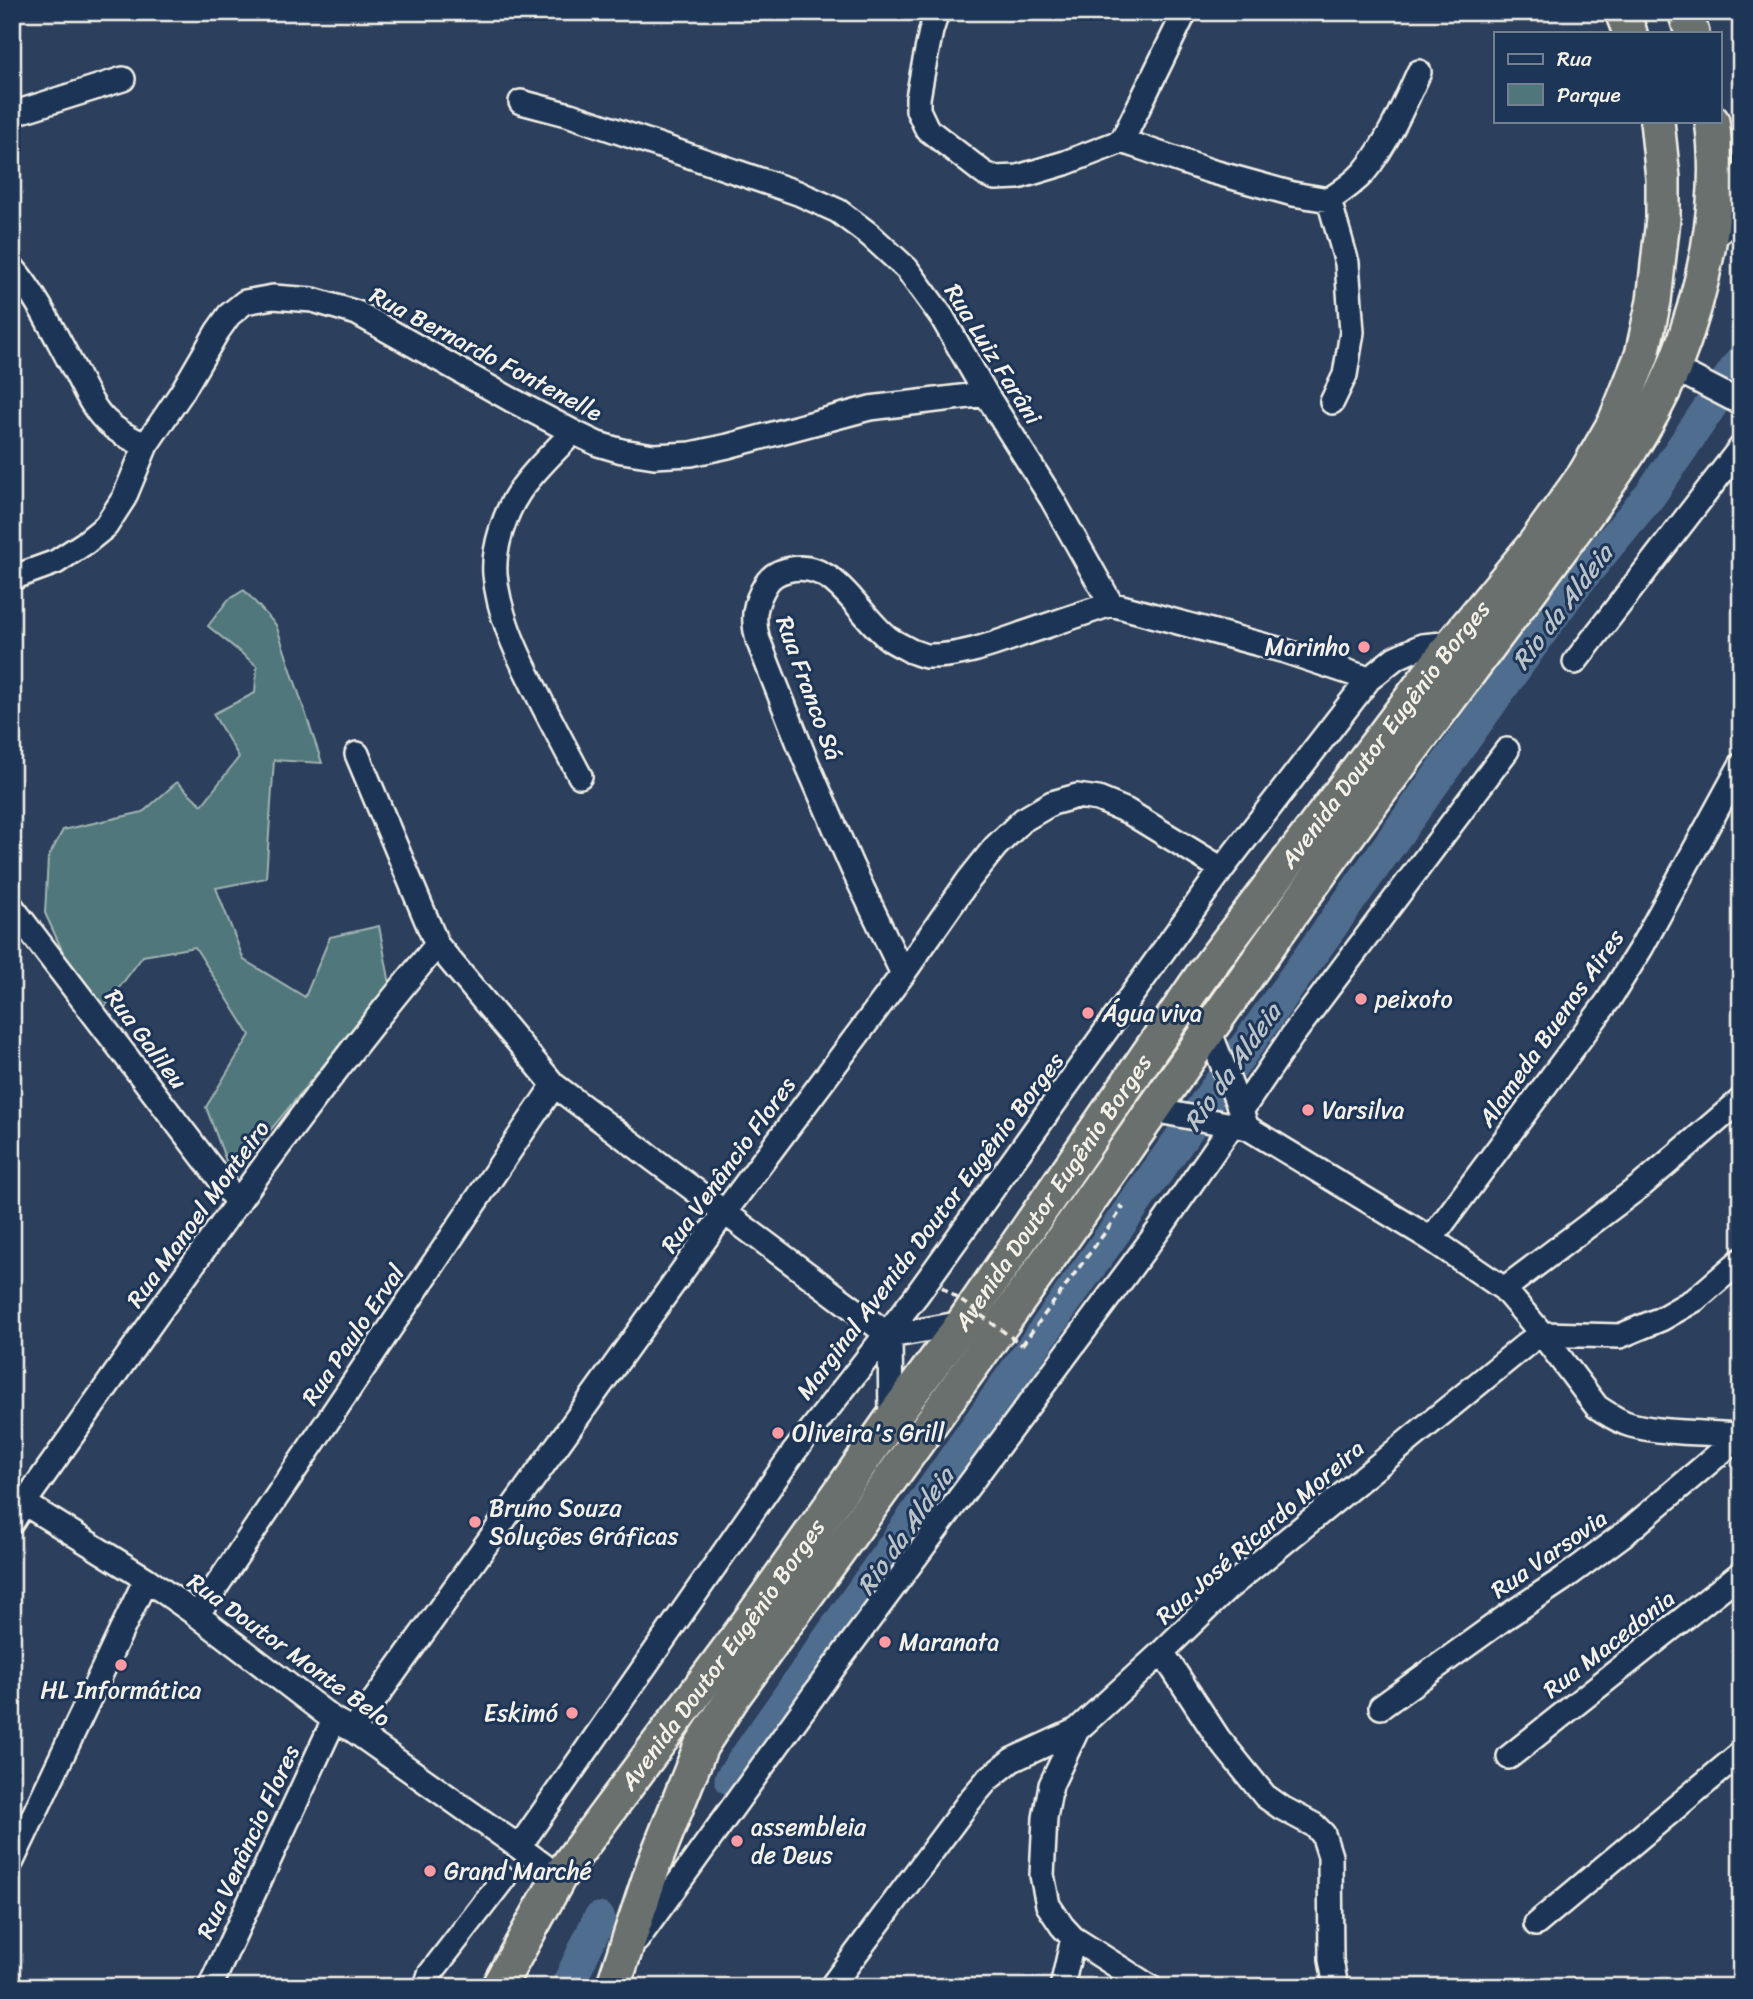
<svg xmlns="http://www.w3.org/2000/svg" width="1753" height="1999" font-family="Sriracha,sans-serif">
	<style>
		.green { fill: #4f777b; stroke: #a2b4b2; stroke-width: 2 }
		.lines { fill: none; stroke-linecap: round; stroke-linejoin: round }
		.river { stroke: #4f6d8f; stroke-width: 33 }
		.minor-casing { stroke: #f4f1e8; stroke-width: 28 }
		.highway-casing { stroke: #f4f1e8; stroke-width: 38 }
		.path { stroke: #f4f1e8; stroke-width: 3.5; stroke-dasharray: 7 5; stroke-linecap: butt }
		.minor { stroke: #1d3557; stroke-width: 23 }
		.highway { stroke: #6b706d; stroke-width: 33 }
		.path-bridge { stroke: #f4f1e8; stroke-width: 3.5; stroke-dasharray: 7 5; stroke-linecap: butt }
		.poi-dot { fill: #ff9aa2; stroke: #1d3557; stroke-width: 2.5 }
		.labels { text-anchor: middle; stroke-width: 6; stroke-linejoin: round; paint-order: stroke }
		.street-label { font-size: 24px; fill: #f4f1e8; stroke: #1d3557 }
		.poi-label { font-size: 24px; fill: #f4f1e8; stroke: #1d3557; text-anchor: start }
		.water-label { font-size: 26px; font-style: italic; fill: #bac3c9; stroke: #1d3557 }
	</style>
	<rect width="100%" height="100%" fill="#2c3f5d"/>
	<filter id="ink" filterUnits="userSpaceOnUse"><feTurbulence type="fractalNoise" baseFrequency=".0143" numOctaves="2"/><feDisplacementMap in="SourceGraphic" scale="14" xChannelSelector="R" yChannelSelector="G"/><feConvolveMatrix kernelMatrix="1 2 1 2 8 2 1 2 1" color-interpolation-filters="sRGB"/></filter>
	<g filter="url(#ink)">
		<!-- green -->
		<path class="green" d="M244 590 276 625 322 763 274 760 266 878 216 888 244 960 305 997 330 937 379 926 390 984 232 1177 206 1107 250 1035 195 947 143 956 103 1009 68 963 45 913 48 858 63 830 143 812 177 782 202 805 239 757 213 714 255 693 257 666 208 626 228 600Z"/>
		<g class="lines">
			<!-- river -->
			<path class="river" d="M731 1779 1003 1389 1310 956 1571 590 1650 495 1741 361
				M567 1987 599 1919"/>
			<defs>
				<path id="minor" d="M937 12 931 31 923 70 918 98V110L927 129 985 174 995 178 1018 177 1065 163 1122 141 1210 171 1293 194 1329 200C1341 192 1354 183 1364 172 1386 146 1405 103 1419 72
					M521 102 570 115 798 193 838 211 870 235 907 269 942 317 986 394 1052 499 1111 604 1285 651 1369 679
					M12 114 123 79
					M1122 141 1185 12
					M1329 200 1347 263 1352 332 1345 375 1332 402
					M1721 231 1741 175
					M12 267C38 297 55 335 74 369 83 386 91 406 105 420 117 432 130 439 146 445
					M1672 371 1691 377 1741 403
					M573 432C555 451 534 470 519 492 505 513 493 548 495 574 498 613 516 651 533 685 548 716 564 746 580 776
					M12 578 56 562 85 543 106 526 124 498 146 445 182 392 217 332 229 315 245 302 273 297 313 300 357 313 510 399 573 432 598 444 622 451 654 456 691 454 728 446 870 408 986 394
					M1575 662 1741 447
					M357 754 437 945 554 1085 890 1336 963 1323
					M12 907 238 1203
					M903 974 852 867 805 759 758 640C752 618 754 604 766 584 771 576 778 572 787 570 834 557 858 615 888 638 895 643 904 647 911 651 917 653 921 655 926 656 960 657 994 644 1025 633 1054 623 1082 614 1111 604
					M1209 1030 1245 1122
					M1153 1110 1248 1128 1431 1239 1504 1289 1542 1334 1597 1407C1608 1414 1619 1422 1631 1425 1665 1434 1706 1432 1741 1435
					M1241 1111 1292 1036 1507 750
					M1431 1239 1608 1001 1641 948 1741 765
					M1504 1289 1643 1184 1741 1100
					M1542 1334 1620 1336 1661 1319 1696 1299 1741 1260
					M890 1336 891 1420
					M24 1503 146 1579 197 1615 334 1720 353 1730 519 1847
					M12 1522 24 1503C158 1315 288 1122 437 945
					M197 1615 554 1085
					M1162 1652 1218 1738 1265 1796 1282 1808 1314 1825 1323 1834 1330 1856 1331 1960 1336 1987
					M1381 1707 1506 1617 1563 1579 1628 1531 1741 1435
					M353 1730 724 1213 903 974 968 881 995 847 1023 820 1052 803 1077 796 1098 799 1127 811 1222 869
					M1077 1730 1051 1785 1045 1818 1042 1875 1048 1905 1062 1926 1073 1938 1150 1987
					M1509 1757 1741 1573
					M12 1861 146 1579
					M559 1877 519 1847 794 1452 916 1296 1222 869 1369 679 1395 658 1422 646 1453 643
					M1536 1924 1741 1753
					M637 1940 839 1660 1161 1227 1232 1125
					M210 1987 334 1720
					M429 1987 427 1983 430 1974 504 1878
					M831 1987 971 1799 988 1779 1012 1760 1077 1730 1162 1652 1227 1589 1529 1342 1542 1334
					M1062 1987 1073 1938"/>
				<g id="highway">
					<path d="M1622 12 1630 33"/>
					<path d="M1685 12 1692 33"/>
					<path id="s1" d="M498 1987 559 1877 753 1616 891 1420 963 1323 1201 977 1453 643 1533 546 1585 474 1615 422 1642 355 1654 301 1663 219V178L1657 121"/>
					<path d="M613 1987 654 1864 679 1801 701 1746 733 1697C847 1538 963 1381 1075 1221 1166 1092 1255 962 1348 835 1419 738 1492 643 1563 546 1603 491 1646 435 1673 370 1703 295 1724 202 1712 121"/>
				</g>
			</defs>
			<!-- minor casing -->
			<use href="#minor" class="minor-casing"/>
			<!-- highway casing -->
			<use href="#highway" class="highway-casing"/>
			<!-- path -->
			<path class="path" d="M1022 1345 1123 1208 1117 1204"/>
			<!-- minor -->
			<use href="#minor" class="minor"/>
			<!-- highway -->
			<use href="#highway" class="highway"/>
			<!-- path-bridge -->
			<path class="path-bridge" d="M942 1287 1022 1345"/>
		</g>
	</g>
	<!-- markers -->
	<g class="poi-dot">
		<circle cx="1364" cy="647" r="7"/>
		<circle cx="1361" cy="999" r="7"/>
		<circle cx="1088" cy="1013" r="7"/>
		<circle cx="1308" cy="1110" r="7"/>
		<circle cx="778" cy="1433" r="7"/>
		<circle cx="475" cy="1522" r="7"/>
		<circle cx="885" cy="1642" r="7"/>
		<circle cx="121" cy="1665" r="7"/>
		<circle cx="572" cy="1713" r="7"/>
		<circle cx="737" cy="1841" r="7"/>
		<circle cx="430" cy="1871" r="7"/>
	</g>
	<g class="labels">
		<!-- street labels -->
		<g class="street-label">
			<text transform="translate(486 354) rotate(28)" y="8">Rua Bernardo Fontenelle</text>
			<text transform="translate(993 354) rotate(58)" y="8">Rua Luiz Farâni</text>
			<text transform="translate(809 688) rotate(70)" y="8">Rua Franco Sá</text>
			<text dy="8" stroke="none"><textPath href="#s1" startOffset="1536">Avenida Doutor Eugênio Borges</textPath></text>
			<text transform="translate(1551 1028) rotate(-55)" y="8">Alameda Buenos Aires</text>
			<text transform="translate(146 1039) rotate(53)" y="8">Rua Galileu</text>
			<text transform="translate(728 1165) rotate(-54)" y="8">Rua Venâncio Flores</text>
			<text dy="8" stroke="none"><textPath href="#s1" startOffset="970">Avenida Doutor Eugênio Borges</textPath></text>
			<text transform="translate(198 1214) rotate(-54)" y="8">Rua Manoel Monteiro</text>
			<text transform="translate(930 1226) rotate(-53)" y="8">Marginal Avenida Doutor Eugênio Borges</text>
			<text transform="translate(353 1335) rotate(-56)" y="8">Rua Paulo Erval</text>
			<text transform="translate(1260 1532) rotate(-41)" y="8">Rua José Ricardo Moreira</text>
			<text transform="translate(1549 1554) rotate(-35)" y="8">Rua Varsovia</text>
			<text transform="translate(1609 1644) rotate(-38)" y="8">Rua Macedonia</text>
			<text transform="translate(289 1650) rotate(36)" y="8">Rua Doutor Monte Belo</text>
			<text dy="8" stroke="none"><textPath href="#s1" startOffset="402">Avenida Doutor Eugênio Borges</textPath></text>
			<text transform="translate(248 1842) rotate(-65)" y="8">Rua Venâncio Flores</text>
		</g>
		<!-- poi labels -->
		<g class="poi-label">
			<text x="1350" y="655" text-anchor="end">Marinho</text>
			<text x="1375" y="1007">peixoto</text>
			<text x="1102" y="1021">Água viva</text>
			<text x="1322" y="1118">Varsilva</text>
			<text x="792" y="1441">Oliveira's Grill</text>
			<text x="489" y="1516">Bruno Souza<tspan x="489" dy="28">Soluções Gráficas</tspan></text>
			<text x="899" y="1650">Maranata</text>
			<text x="121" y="1698" text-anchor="middle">HL Informática</text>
			<text x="558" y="1721" text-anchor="end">Eskimó</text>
			<text x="751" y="1835">assembleia<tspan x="751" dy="28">de Deus</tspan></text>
			<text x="444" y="1879">Grand Marché</text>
		</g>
		<!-- water labels -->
		<g class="water-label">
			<text transform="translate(1562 607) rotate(-53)" y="9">Rio da Aldeia</text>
			<text transform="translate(1232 1067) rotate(-55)" y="9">Rio da Aldeia</text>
			<text transform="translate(905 1531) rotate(-55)" y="9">Rio da Aldeia</text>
		</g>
	</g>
	<!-- margin -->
	<rect width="1753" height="1999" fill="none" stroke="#1d3557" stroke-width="42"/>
	<rect x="21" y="21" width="1711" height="1957" fill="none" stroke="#f4f1e8" stroke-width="2.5" filter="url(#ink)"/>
	<!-- legend -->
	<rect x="1494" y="32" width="228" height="91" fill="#1d3557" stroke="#738091" stroke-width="2"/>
	<rect x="1508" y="54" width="35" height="10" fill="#1d3557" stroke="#738091" stroke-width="2"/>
	<text x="1557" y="66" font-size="21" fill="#f4f1e8">Rua</text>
	<rect x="1508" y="84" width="35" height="21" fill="#4f777b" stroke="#738091" stroke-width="2"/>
	<text x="1557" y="102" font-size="21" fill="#f4f1e8">Parque</text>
</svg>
